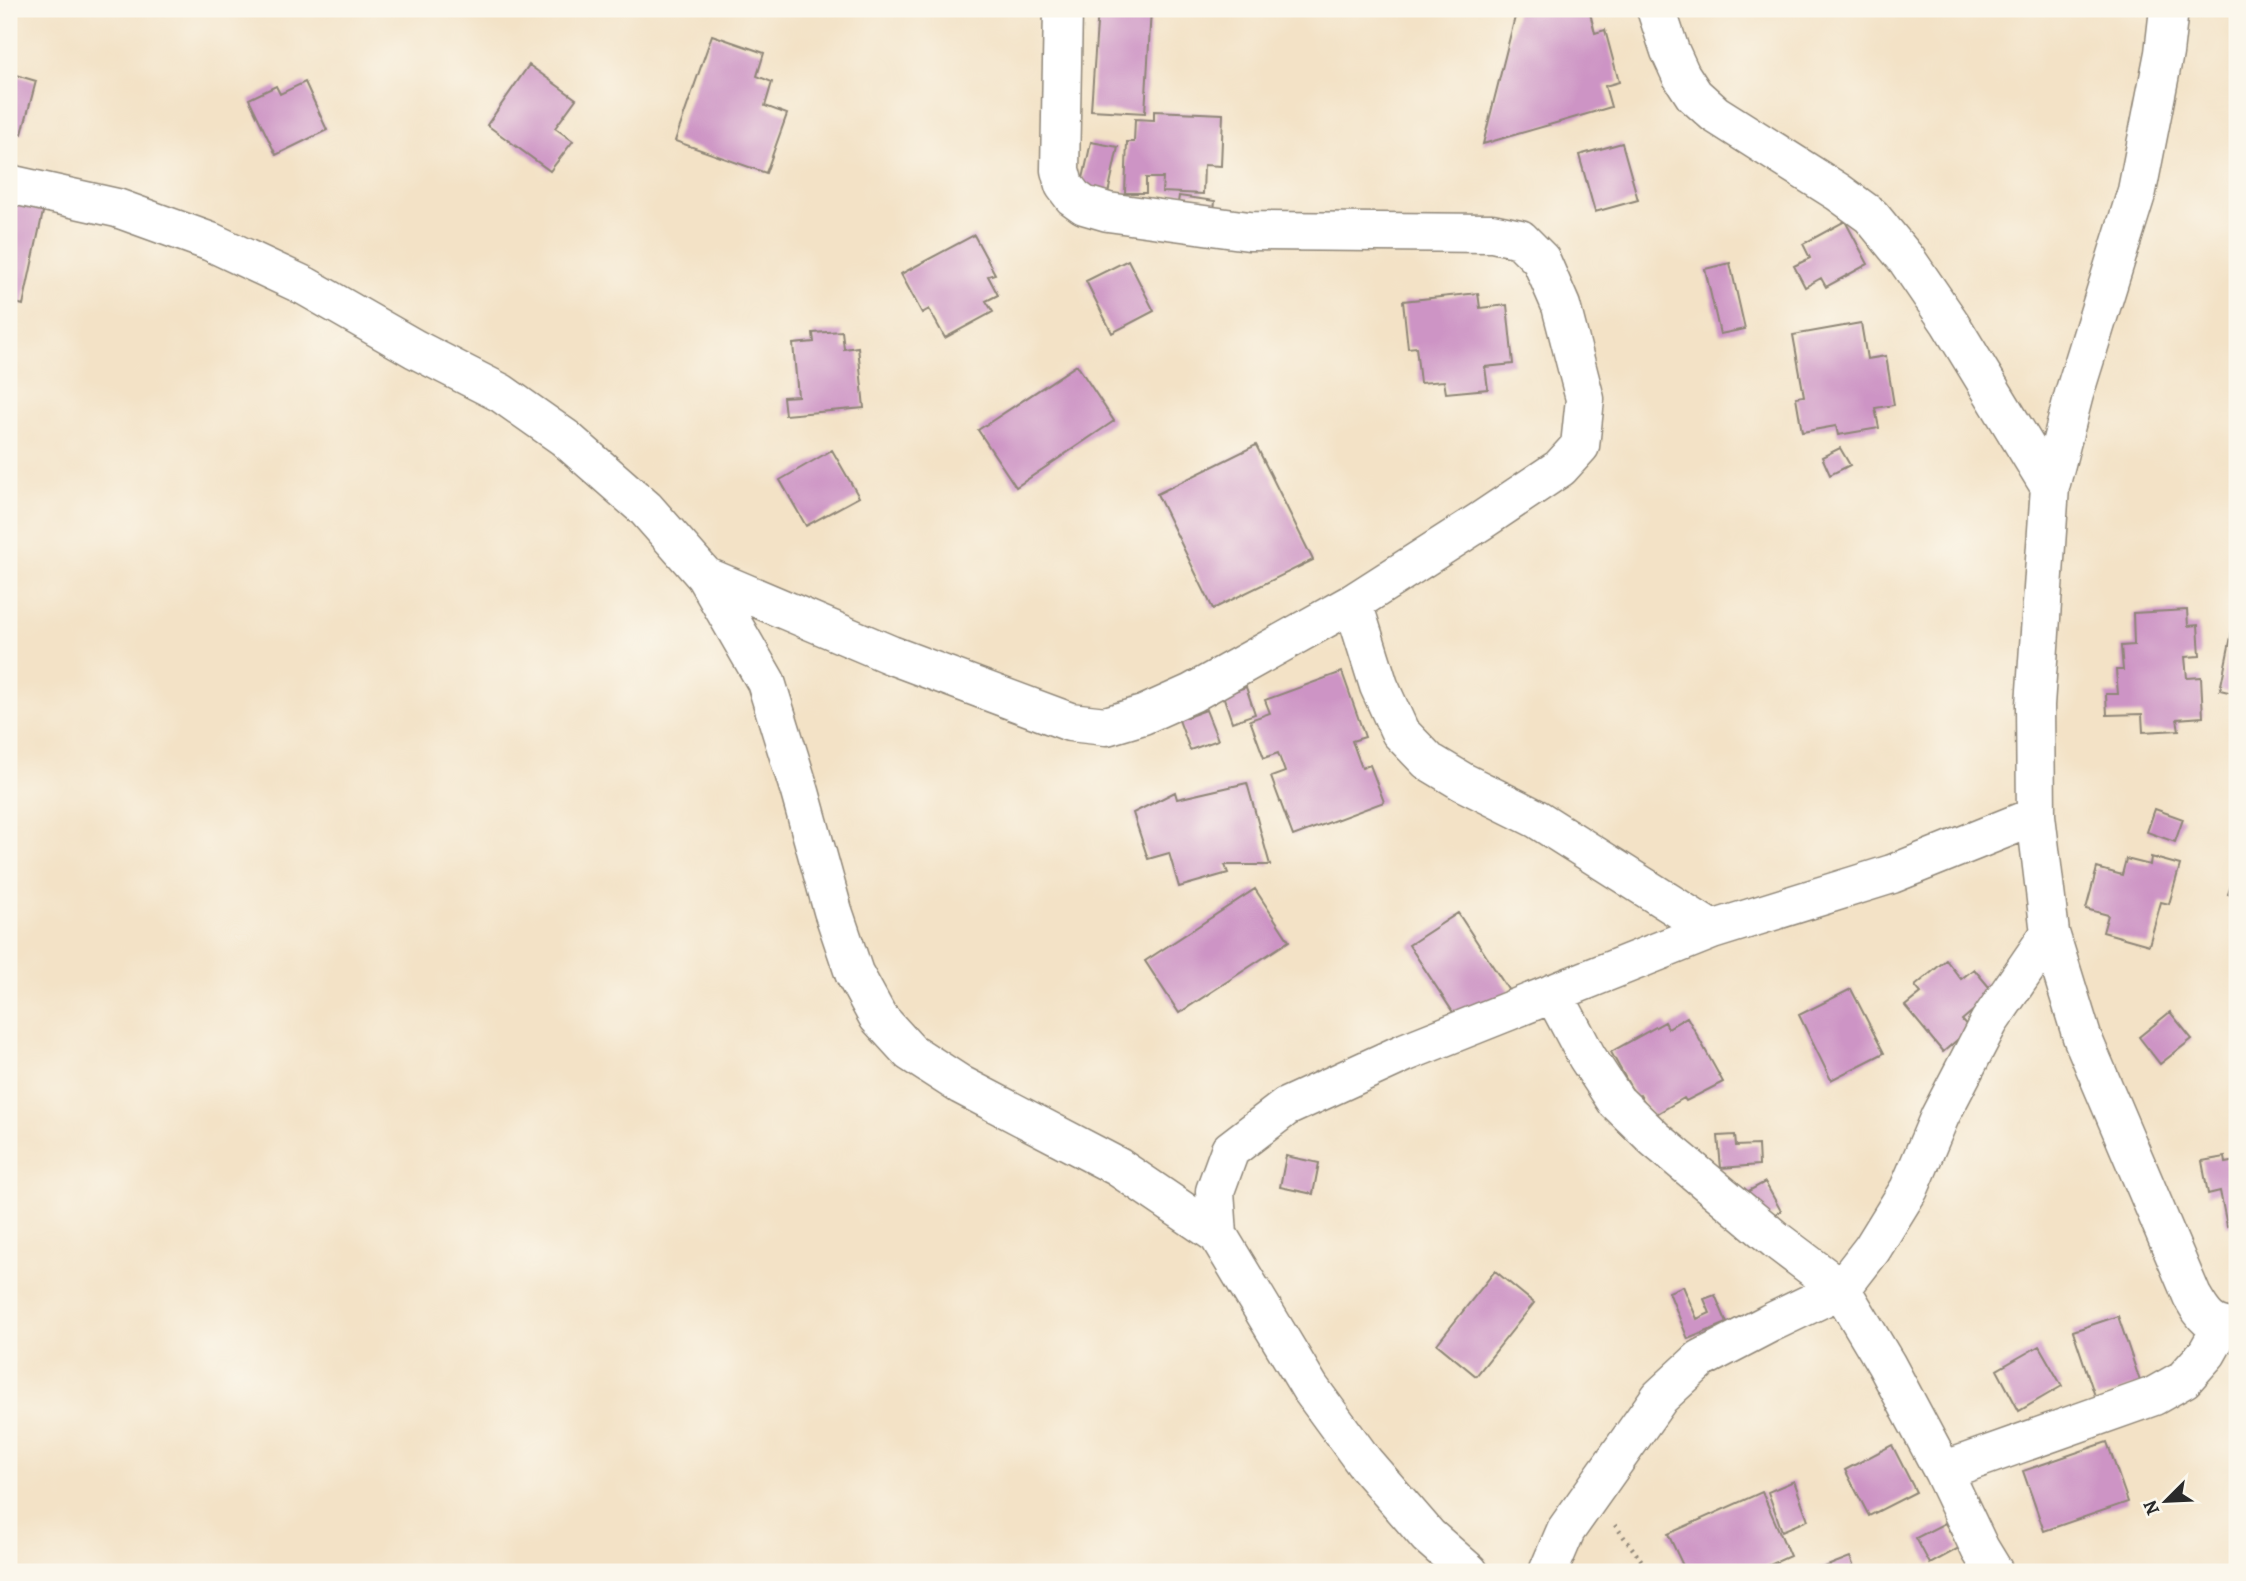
<svg xmlns="http://www.w3.org/2000/svg" width="2246" height="1581" font-family="Alegreya,serif">
	<style>
		.building { fill: #cd94c5 }
		.lines { fill: none; stroke-linecap: round; stroke-linejoin: round }
		.minor-casing { stroke: #8f8678; stroke-width: 41 }
		.path { stroke: #8f8678; stroke-width: 4.5; stroke-dasharray: 2 5; stroke-linecap: butt }
		.minor { stroke: #fff; stroke-width: 38 }
	</style>
	<rect width="100%" height="100%" fill="#fbf7ec"/>
	<filter id="ink" filterUnits="userSpaceOnUse"><feTurbulence type="fractalNoise" baseFrequency=".0143" numOctaves="2"/><feDisplacementMap in="SourceGraphic" scale="14" xChannelSelector="R" yChannelSelector="G"/><feConvolveMatrix kernelMatrix="1 2 1 2 8 2 1 2 1" color-interpolation-filters="sRGB"/></filter>
	<filter id="wash" filterUnits="userSpaceOnUse"><feTurbulence type="fractalNoise" baseFrequency=".00686" numOctaves="4" result="noise"/><feDisplacementMap in="SourceGraphic" scale="28" xChannelSelector="R" yChannelSelector="G"/><feGaussianBlur stdDeviation="1.57" result="paint"/><feColorMatrix in="noise" values="0 0 0 0 0 0 0 0 0 0 0 0 0 0 0 0 0 1.4 0 .05"/><feComposite in="paint" operator="in"/></filter>
	<g filter="url(#wash)">
		<rect width="100%" height="100%" fill="#f3e2c6"/>
		<g id="blocks">
			<!-- building -->
			<path class="building" d="M1098 9H1151L1145 113 1091 110Z
				M1517 9H1589L1595 33 1605 30 1619 82 1605 86 1611 107 1483 144Z
				M712 35 764 53 757 76 772 82 765 106 787 114 766 173 675 141Z
				M529 65 576 99 555 128 573 141 550 171 487 125Z
				M9 73 36 81 22 134 9 130Z
				M305 82 327 130 276 155 249 99 276 86 280 94Z
				M1154 111 1223 114 1221 166 1204 165 1203 194 1162 192 1163 178H1146V193H1125L1127 142H1134L1135 119 1154 120Z
				M1091 142 1118 147 1106 203 1079 197Z
				M1622 143 1638 200 1595 212 1579 155Z
				M15 192 46 198 23 305 9 301V221Z
				M1179 196 1215 201 1213 222 1176 217Z
				M1845 221 1868 264 1826 287 1821 278 1805 287 1794 266 1810 258 1803 244Z
				M974 235 995 274 988 276 998 295 986 301 993 312 945 338 929 309 922 313 901 274Z
				M1128 260 1154 311 1112 333 1086 281Z
				M1730 263 1745 329 1720 334 1705 269Z
				M1478 293 1480 308 1507 305 1513 364 1485 367 1488 389 1446 393 1444 381 1420 383 1416 347 1408 348 1403 301Z
				M1861 323 1867 359 1886 356 1894 405 1875 408 1879 428 1838 435 1836 426 1802 432 1796 397 1804 396 1793 335Z
				M842 331 844 349 858 347 864 408 785 415 783 397 798 396 793 344 814 342 813 333Z
				M1077 365 1114 421 1016 487 978 430Z
				M1256 445 1313 560 1213 609 1157 494Z
				M1840 448 1850 465 1830 475 1822 457Z
				M832 450 859 497 806 526 780 480Z
				M2187 610 2188 626 2198 625 2200 656 2185 657 2187 678 2201 677 2203 717 2177 719 2179 730 2143 732 2142 714 2107 715 2106 694H2118L2116 670H2123L2121 646 2134 645 2133 613Z
				M2236 612H2237V694L2220 690Z
				M1342 672 1365 737 1352 741 1362 768 1370 765 1384 802 1293 836 1271 777 1285 772 1278 753 1264 758 1250 720 1270 713 1265 700Z
				M1246 687 1255 714 1232 722 1223 695Z
				M1206 710 1218 740 1190 750 1179 720Z
				M1247 783 1270 865H1225L1228 873 1179 887 1169 853 1148 859 1133 813 1175 792 1177 799Z
				M2155 809 2183 819 2175 842 2147 832Z
				M2151 857 2180 865 2169 904 2161 902 2149 945 2103 932 2108 915 2086 909 2097 868 2122 875 2126 859 2150 865Z
				M2237 868V897L2228 894Z
				M1255 889 1289 941 1179 1013 1145 961Z
				M1458 913 1509 991 1460 1023 1409 945Z
				M1946 960 1961 979 1974 969 1994 993 1962 1020 1970 1029 1943 1052 1905 1006 1921 993 1915 986Z
				M1851 989 1884 1053 1831 1080 1799 1015Z
				M2170 1012 2192 1039 2160 1064 2139 1037Z
				M1687 1017 1723 1082 1686 1101 1684 1098 1653 1116 1640 1095 1636 1097 1611 1052 1665 1022 1668 1028Z
				M1735 1135 1736 1146 1758 1145 1759 1165 1721 1168 1718 1136Z
				M1286 1156 1319 1163 1313 1194 1280 1187Z
				M2225 1157 2226 1163 2237 1161V1224L2227 1226 2220 1191 2208 1194 2202 1161Z
				M1765 1182 1781 1211 1759 1223 1743 1194Z
				M1495 1271 1534 1303 1476 1376 1437 1344Z
				M1683 1286 1697 1319 1710 1313 1704 1299 1715 1295 1727 1323 1688 1339 1669 1292Z
				M2118 1316 2141 1384 2096 1399 2073 1331Z
				M2039 1346 2062 1386 2019 1411 1997 1370Z
				M2107 1442 2128 1502 2044 1531 2023 1471Z
				M1892 1445 1916 1492 1869 1516 1845 1470Z
				M1794 1481 1808 1520 1782 1531 1768 1492Z
				M1762 1492 1790 1556 1754 1572H1686L1668 1534Z
				M1945 1523 1959 1548 1930 1564 1916 1538Z
				M1850 1557 1856 1572H1812Z
				M2119 1564 2121 1572H2093Z"/>
		</g>
	</g>
	<g filter="url(#ink)">
		<use href="#blocks" fill-opacity="0" stroke="#8f8678" stroke-width="2"/>
		<g class="lines">
			<defs>
				<path id="minor" d="M1656 9 1670 51 1681 75 1694 95 1715 114 1838 192 1871 216 1907 260 1950 323 2050 487
					M2169 9 2164 53 2137 191 2074 394 2050 487 2035 705 2036 816 2050 933 2082 1037 2192 1296C2204 1317 2211 1328 2237 1328
					M9 184 117 208 211 242 305 286 415 349 501 393 565 438 646 509 705 576 766 682 800 792 833 911 854 973 878 1017 910 1052 961 1085 1118 1167 1218 1235
					M705 576 891 655 1070 722 1106 726 1143 715 1192 693 1353 603 1481 521 1560 468 1580 446 1585 399 1561 306 1541 260 1520 239 1492 233 1249 231 1108 212 1084 205 1073 197 1064 185 1060 170 1063 9
					M1353 603 1379 686 1400 732 1428 761 1463 782 1537 819 1712 930
					M1553 993 1587 1057 1616 1101 1655 1139 1776 1240 1841 1289 1886 1364 1943 1471 1980 1549 1994 1572
					M1943 1471 2154 1396 2184 1379 2207 1353 2221 1328
					M1469 1572 1428 1536 1364 1462 1310 1388 1218 1235 1215 1191 1230 1150 1286 1107 1406 1052 1712 930 1892 874 2036 816
					M1548 1572 1566 1530 1660 1397 1701 1359 1770 1323 1841 1289 1872 1249 1909 1189 1940 1116 1989 1022 2050 933"/>
			</defs>
			<!-- minor casing -->
			<use href="#minor" class="minor-casing"/>
			<!-- path -->
			<path class="path" d="M1615 1525 1650 1572"/>
			<!-- minor -->
			<use href="#minor" class="minor"/>
		</g>
	</g>
	<!-- margin -->
	<rect width="2246" height="1581" fill="none" stroke="#fbf7ec" stroke-width="35"/>
	<!-- north arrow -->
	<g transform="translate(2166 1501) rotate(246)" stroke="#fbf7ec" stroke-width="5" paint-order="stroke">
	<path d="M0-5L12 26L0 18L-12 26Z" fill="#2b2b2b"/>
	<text y="-10" font-size="19" font-weight="bold" text-anchor="middle" fill="#2b2b2b">N</text>
	</g>
</svg>
